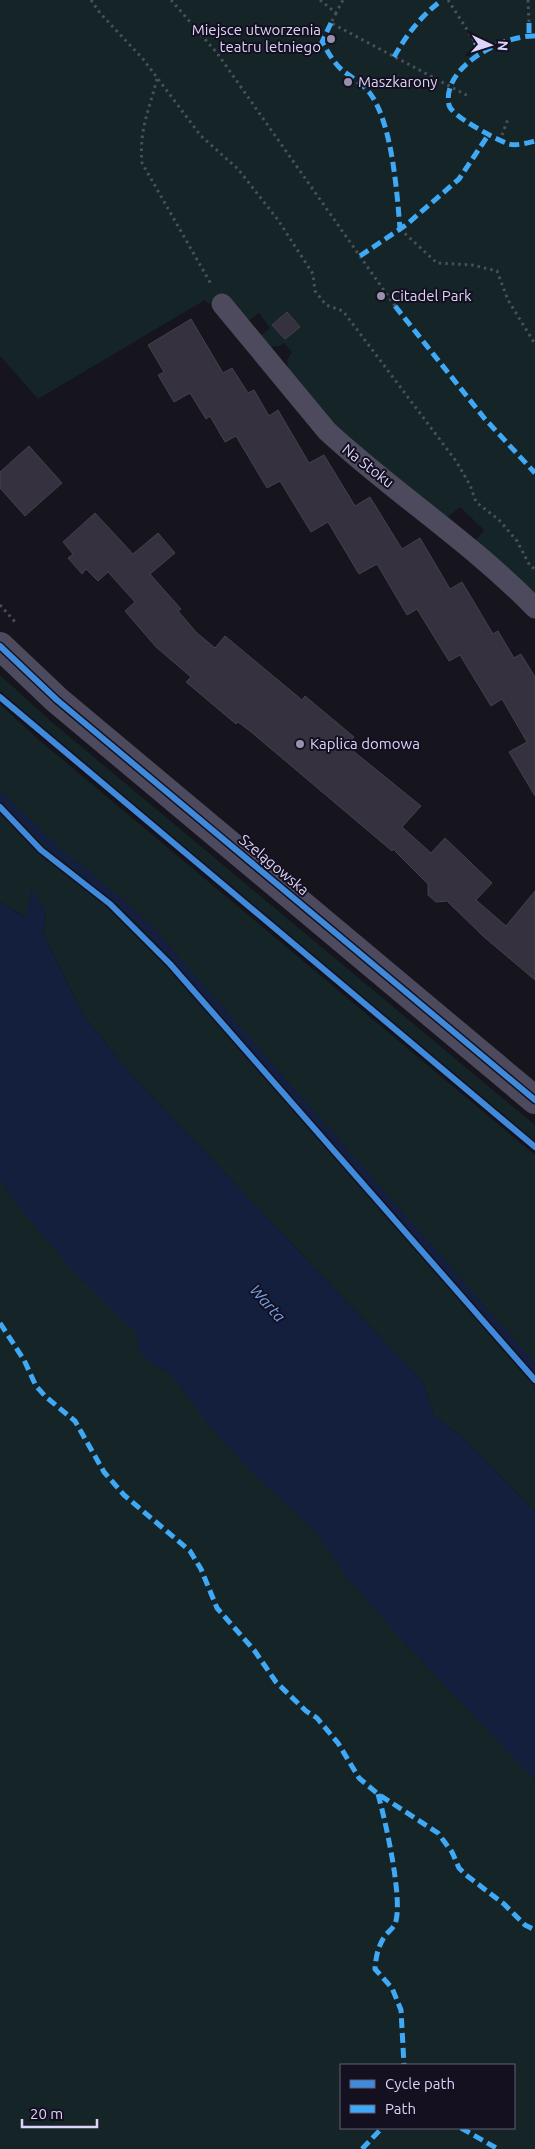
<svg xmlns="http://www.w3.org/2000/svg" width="535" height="2149" font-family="Ubuntu,sans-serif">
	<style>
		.green { fill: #142427; fill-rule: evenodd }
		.water { fill: #141f3d }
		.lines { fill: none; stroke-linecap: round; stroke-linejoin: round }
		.stream { stroke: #141f3d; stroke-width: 8 }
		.building { fill: #35313e; stroke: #44404f }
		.path { stroke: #48505c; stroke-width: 3; stroke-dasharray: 2.5 4; stroke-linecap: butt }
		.minor { stroke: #4c4a5c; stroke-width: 21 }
		.tertiary { stroke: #4c4a5c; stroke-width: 28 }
		.quiet { stroke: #3fa9f5; stroke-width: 5; stroke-dasharray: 10 5; stroke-linecap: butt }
		.cycleway-casing { stroke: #151020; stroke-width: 9 }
		.cycleway { stroke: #408adc; stroke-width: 6 }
		.poi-dot { fill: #9791ac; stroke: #151020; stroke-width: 2 }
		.labels { text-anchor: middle; stroke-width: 4; stroke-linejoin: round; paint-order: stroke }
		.poi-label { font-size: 15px; fill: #ddd4f9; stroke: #151020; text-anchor: start }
		.street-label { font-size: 15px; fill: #ddd4f9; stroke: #151020 }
		.water-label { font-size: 16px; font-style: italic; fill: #70a4ec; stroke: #151020 }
	</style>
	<rect width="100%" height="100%" fill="#16141c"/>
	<!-- green -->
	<path class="green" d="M0 0H535V598L473 543 484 530 460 507 446 519 331 424 288 368 287 360 292 352 284 343 280 346 270 347 259 337 270 328 259 313 247 322 224 293 209 304 205 300 38 399 0 356Z
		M0 675 52 722 535 1125V1142L46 733 0 691Z
		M0 704 38 739 535 1155V1512L464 1438 434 1416 423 1382 131 1074 83 1015 43 933 46 911 31 890 27 918 0 902Z
		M0 1179 15 1202 31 1211 535 1767V2149H0ZM341 2065H514V2128H341Z"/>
	<!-- water -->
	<path class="water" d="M31 889 46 911 43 933 83 1015 131 1074 423 1382 434 1416 464 1438 535 1512V1780L397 1635 347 1577 316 1532 259 1479 220 1439 171 1375 150 1362 140 1352 136 1333 74 1272 15 1203 0 1179V902L26 918Z"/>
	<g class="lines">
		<!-- stream -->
		<path class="stream" d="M0 796 55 849 119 901 150 930 535 1369"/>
	</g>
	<!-- building -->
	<path class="building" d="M287 312 300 327 285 339 272 325Z
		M191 319 223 373 232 368 248 393 254 390 269 416 278 410 309 463 324 455 355 506 370 497 402 549 420 538 450 589 462 582 493 634 498 631 514 658 521 654 535 677V796L509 752 527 742 502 699 491 706 460 655 449 661 417 609 407 615 377 564 359 574 328 522 311 532 280 481 267 488 236 436 225 442 210 416 206 419 190 393 174 402 158 375 164 372 148 345Z
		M29 446 62 483 25 516 0 488V472Z
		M95 513 133 554 158 533 175 553 150 574 181 609 178 611 196 632 215 648 225 636 302 700 305 696 354 737 347 746 421 806 402 827 431 853 445 838 492 883 476 900 506 926 535 891V980L484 937 447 901 436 902 428 895V884L393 849 392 851 250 731 238 722 236 724 186 682 191 677 156 647 125 611 135 602 108 572 98 581 86 569 82 574 68 558 73 554 63 542Z"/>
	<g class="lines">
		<!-- path -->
		<path class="path" d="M91 0 100 13 143 59 201 136 238 169 278 220 313 274 315 291 326 305 343 311 456 461 470 485 476 502 499 520 517 541 530 566 535 569
			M171 0 217 53 395 306
			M320 0 336 13 343 0
			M448 0 475 42
			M528 0 529 23
			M336 13 331 23 470 97
			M157 79C149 110 139 130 142 163L211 284
			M502 135 508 119
			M400 229 437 263 472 265 497 271 508 300 535 344
			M0 605 17 624"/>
		<!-- minor -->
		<path class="minor" d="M222 304 327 431C394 493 471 542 535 608"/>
		<!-- tertiary -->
		<path class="tertiary" d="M0 646 57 700 535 1100"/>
		<!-- quiet -->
		<path class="quiet" d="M331 23 322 42C328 52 333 62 342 70 351 77 362 83 369 92 392 121 397 192 400 229
			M529 23V35
			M535 36C503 35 441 67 449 105 451 116 497 140 509 144 517 146 527 143 535 141
			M475 42 482 52
			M394 57C407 34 421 16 442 0
			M360 256 406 225 459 179 489 134
			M395 306 485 419 535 473
			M0 1323 24 1360 36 1386 46 1397 75 1421 104 1472 124 1495 190 1551 201 1569 217 1608 254 1650 276 1682 306 1711 317 1718 338 1743 359 1778 378 1794 438 1833 452 1852 459 1868 466 1875 504 1904 525 1925 535 1930
			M378 1794C385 1819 404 1902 395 1924 393 1928 388 1932 385 1936 378 1946 376 1956 375 1969L392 1988 401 2010 404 2065
			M461 2128 498 2149
			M362 2149 382 2128"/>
		<defs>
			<path id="cycleway" d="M0 646 57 700 535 1100
				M0 697 535 1147
				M0 807 41 850 110 904 170 964 535 1380"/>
		</defs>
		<!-- cycleway casing -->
		<use href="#cycleway" class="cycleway-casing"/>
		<!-- cycleway -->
		<use href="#cycleway" class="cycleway"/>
	</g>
	<!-- markers -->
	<g class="poi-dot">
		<circle cx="331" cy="39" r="5"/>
		<circle cx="348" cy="82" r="5"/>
		<circle cx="381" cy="296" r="5"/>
		<circle cx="300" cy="744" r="5"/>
	</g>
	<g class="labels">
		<!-- poi labels -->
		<g class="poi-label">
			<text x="321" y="35" text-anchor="end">Miejsce utworzenia<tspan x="321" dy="17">teatru letniego</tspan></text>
			<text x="358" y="87">Maszkarony</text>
			<text x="391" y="301">Citadel Park</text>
			<text x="310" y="749">Kaplica domowa</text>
		</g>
		<!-- street labels -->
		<g class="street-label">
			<text transform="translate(368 466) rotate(38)" y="5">Na Stoku</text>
			<text transform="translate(274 865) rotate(40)" y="5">Szelągowska</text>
		</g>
		<!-- water labels -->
		<g class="water-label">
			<text transform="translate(268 1303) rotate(48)" y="6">Warta</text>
		</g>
	</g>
	<!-- legend -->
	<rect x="340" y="2064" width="175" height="65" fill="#151020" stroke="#655e77"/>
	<rect x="350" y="2080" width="25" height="8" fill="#408adc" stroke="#655e77"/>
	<text x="385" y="2089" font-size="15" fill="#ddd4f9">Cycle path</text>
	<rect x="350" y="2105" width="25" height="8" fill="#3fa9f5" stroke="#655e77"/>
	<text x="385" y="2114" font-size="15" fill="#ddd4f9">Path</text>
	<!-- north arrow -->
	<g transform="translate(490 45) rotate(94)" stroke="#151020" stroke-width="4" paint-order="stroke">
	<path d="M0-4L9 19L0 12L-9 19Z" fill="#ddd4f9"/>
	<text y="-8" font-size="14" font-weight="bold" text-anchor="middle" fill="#ddd4f9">N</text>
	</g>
	<!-- scale -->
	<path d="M22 2119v8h75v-8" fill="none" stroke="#ddd4f9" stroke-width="2.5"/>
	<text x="30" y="2119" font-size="15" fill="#ddd4f9" stroke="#151020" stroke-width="4" paint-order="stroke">20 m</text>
</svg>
